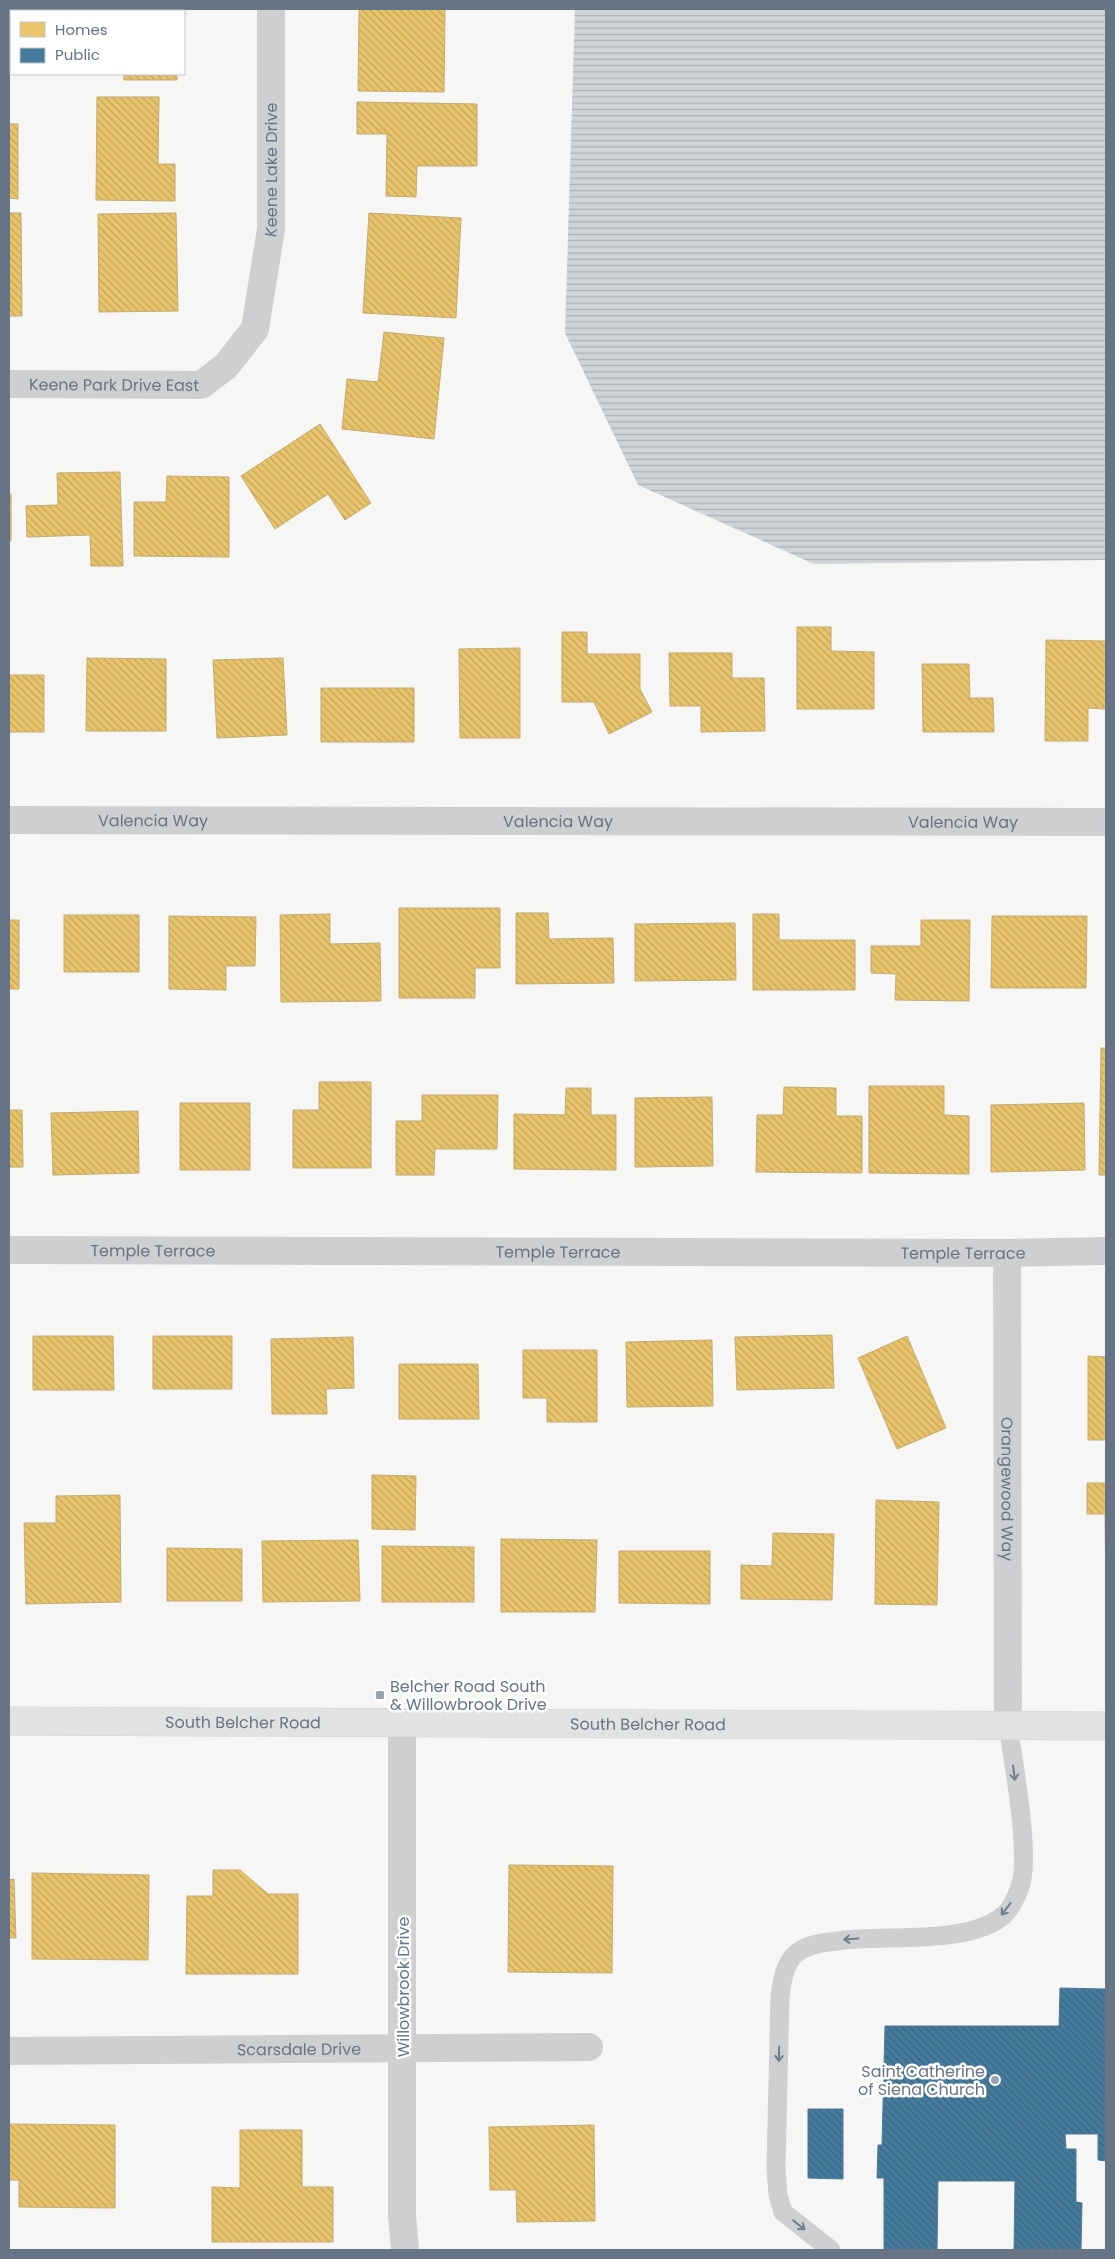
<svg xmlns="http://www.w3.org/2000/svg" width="1115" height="2259" font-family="Poppins,sans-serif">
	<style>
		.water { fill: url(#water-rules) }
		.homes { fill: url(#homes-back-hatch); stroke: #c2ac72 }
		.public { fill: url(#public-back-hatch); stroke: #4f7996 }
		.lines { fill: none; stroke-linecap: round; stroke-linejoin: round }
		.secondary-casing { stroke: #d2d2d3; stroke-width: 29 }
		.service { stroke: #cecfd0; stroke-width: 19 }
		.minor { stroke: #cecfd0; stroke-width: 28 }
		.secondary { stroke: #e1e2e2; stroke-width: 28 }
		.oneway { stroke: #717d8c }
		.poi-dot { fill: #99a2ac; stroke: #fff; stroke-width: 2 }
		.labels { text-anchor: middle; stroke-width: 5; stroke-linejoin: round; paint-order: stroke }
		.street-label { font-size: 16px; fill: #677485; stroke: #fff }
		.poi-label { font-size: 16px; fill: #677485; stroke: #fff; text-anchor: start }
	</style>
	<defs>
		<pattern id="water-rules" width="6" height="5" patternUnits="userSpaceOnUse" patternTransform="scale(1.25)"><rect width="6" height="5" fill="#ced4d8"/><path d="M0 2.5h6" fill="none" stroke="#abb1b5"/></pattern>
		<pattern id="homes-back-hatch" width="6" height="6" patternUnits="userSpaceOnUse" patternTransform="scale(1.25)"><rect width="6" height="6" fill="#e9c46a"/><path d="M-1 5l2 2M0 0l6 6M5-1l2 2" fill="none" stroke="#c1a45d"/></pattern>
		<pattern id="public-back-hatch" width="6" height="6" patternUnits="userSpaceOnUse" patternTransform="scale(1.25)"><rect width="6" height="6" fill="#457b9d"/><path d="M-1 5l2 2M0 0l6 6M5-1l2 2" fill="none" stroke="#3c6580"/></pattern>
	</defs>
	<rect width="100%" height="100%" fill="#f6f6f5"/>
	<!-- water -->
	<path class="water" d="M575 9H1106V560L814 564 638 485 565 333Z"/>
	<!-- homes -->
	<path class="homes" d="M99 9H177V11H99Z
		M359 9H445L444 92 358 91Z
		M124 74H177V80H124Z
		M97 97H159L158 164H175V201L96 200Z
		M357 102 477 104V166H417L416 197 386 196 387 134H357Z
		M9 124H18V199L9 198Z
		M9 213H21L22 316H9Z
		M176 213 178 311 99 312 98 214Z
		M369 213 461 218 456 318 363 313Z
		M384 332 444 338 434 439 342 429 347 379 378 382Z
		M320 424 371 503 345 520 328 494 275 529 241 476Z
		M120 472 123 566H91L90 535 27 537 26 506 58 505 57 473Z
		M167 476 229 477V557L134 556V502H166Z
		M9 494H11V541H9Z
		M797 627H831V651L874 652V709H797Z
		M562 632H587V654H640V689L652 712 609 734 594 702H562Z
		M1046 640 1106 641V709L1088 708V741H1045Z
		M520 648V738H460L459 649Z
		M669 653H732V678H764L765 731 701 732V706H670Z
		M87 658 166 659V731H86Z
		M283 658 287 735 217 738 213 660Z
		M922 664H969L970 698H993L994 732H923Z
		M9 675H44V732H9Z
		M321 688H414V742H321Z
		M399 908H500V968H475V998H399Z
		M516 913H548L549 939 613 938 614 983 516 984Z
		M330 914V944L380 943 381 1001 281 1002 280 915Z
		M753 914H779V940H855V990H753Z
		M64 915H139V972H64Z
		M169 916 256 917 255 966H226V990L169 989Z
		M992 916H1087L1086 988H991Z
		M9 920H19V989H9Z
		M921 920H970L969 1001 895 1000 896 974 871 973V946H921Z
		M735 923 736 980 635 981V924Z
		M1101 1048H1106V1175H1099Z
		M319 1082H371V1168H293V1110H319Z
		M869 1086H944V1115L969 1116V1174L869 1173Z
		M784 1087 836 1088V1116H862V1173L756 1172 757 1115H783Z
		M566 1088H591V1115H616V1170L514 1169V1114L565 1115Z
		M422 1095H498L497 1149H435L434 1175H396V1121H422Z
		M712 1097 713 1166 635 1167V1098Z
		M180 1103H250V1170H180Z
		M1084 1103 1085 1170 991 1172V1105Z
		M9 1110H22L23 1167H9Z
		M138 1111 139 1173 53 1175 51 1113Z
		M832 1335 834 1388 737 1390 735 1337Z
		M33 1336H113L114 1390H33Z
		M153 1336H232V1389H153Z
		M907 1336 946 1428 897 1449 858 1358Z
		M353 1337 354 1388 326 1389 327 1414H272L271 1339Z
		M712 1340 713 1406 627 1407 626 1342Z
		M523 1350H597V1422H547V1398H523Z
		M1088 1356 1106 1357V1440H1088Z
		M399 1364H478L479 1419H399Z
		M372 1475 416 1476 415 1530 372 1529Z
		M1087 1483H1106V1602L1105 1514H1087Z
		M120 1495 121 1602 26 1604 24 1523H56V1496Z
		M876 1500 939 1502 937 1605 875 1604Z
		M773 1533 834 1534 832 1600 741 1599V1565L772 1566Z
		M501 1539 597 1540 595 1612H501Z
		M358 1540 360 1601 263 1602 262 1541Z
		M382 1546 474 1547V1602H382Z
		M167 1548 242 1549V1601H167Z
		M619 1551H710V1604L619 1603Z
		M509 1865 613 1866 612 1973 508 1972Z
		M213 1870H240L268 1894H298V1974H186L187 1896H213Z
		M32 1873 149 1875 148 1960 32 1959Z
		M14 1879 16 1938H9V1880Z
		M9 2124 115 2125V2208L19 2207V2180H9Z
		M594 2125 595 2221 517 2222 516 2190H490L489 2127Z
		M240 2130H302V2187H333V2242H212V2187L240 2188Z"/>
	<!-- public -->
	<path class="public" d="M1060 1988 1106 1989V2161L1098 2160V2134H1065L1066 2149H1076V2202L1082 2203 1081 2250H1014L1015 2181H938L937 2250H884V2178H877L878 2145H882L885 2026H1059Z
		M808 2109H843V2179L808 2178Z"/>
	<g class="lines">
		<defs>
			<g id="secondary">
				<path id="s6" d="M9 1721 1106 1726"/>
			</g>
		</defs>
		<!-- secondary casing -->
		<use href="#secondary" class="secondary-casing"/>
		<!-- service -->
		<path class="service" d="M831 2250 783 2212 778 2195 776 2167 780 1996C782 1981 785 1961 798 1952 809 1944 825 1942 838 1941 883 1934 971 1946 1005 1914 1011 1908 1017 1895 1020 1887 1031 1857 1013 1760 1008 1725"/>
		<!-- minor -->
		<g class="minor">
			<path id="s1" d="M9 384 201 385 226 366 255 329 271 229V9"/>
			<path id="s2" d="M9 820 1106 822"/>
			<path id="s3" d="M9 1250 1007 1253 1106 1251"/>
			<path id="s4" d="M1007 1253 1008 1725"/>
			<path d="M402 1723V2215L405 2250"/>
			<path id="s5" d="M9 2051 589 2047"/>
		</g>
		<!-- secondary -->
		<use href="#secondary" class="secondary"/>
	</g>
	<!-- one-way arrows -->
	<defs><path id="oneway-shaft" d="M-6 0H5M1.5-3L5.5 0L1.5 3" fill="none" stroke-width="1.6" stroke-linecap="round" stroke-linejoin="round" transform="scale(1.25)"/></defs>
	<g class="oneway">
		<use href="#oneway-shaft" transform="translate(1014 1773) rotate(83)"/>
		<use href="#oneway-shaft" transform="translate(1006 1909) rotate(128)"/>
		<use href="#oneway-shaft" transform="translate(851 1939) rotate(176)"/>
		<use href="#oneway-shaft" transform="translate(779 2054) rotate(91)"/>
		<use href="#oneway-shaft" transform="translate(799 2225) rotate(39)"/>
	</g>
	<!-- markers -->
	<g class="poi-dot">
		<rect x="375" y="1690" width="10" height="10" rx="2.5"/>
		<circle cx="995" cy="2080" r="5"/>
	</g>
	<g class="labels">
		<!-- street labels -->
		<g class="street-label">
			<text dy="6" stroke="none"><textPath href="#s1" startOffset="431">Keene Lake Drive</textPath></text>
			<text dy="6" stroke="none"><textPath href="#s1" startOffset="105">Keene Park Drive East</textPath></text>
			<text dy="6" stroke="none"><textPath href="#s2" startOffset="144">Valencia Way</textPath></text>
			<text dy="6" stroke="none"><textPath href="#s2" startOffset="549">Valencia Way</textPath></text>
			<text dy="6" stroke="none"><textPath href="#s2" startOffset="954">Valencia Way</textPath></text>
			<text dy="6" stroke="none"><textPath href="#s3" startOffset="144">Temple Terrace</textPath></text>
			<text dy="6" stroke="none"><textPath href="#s3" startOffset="549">Temple Terrace</textPath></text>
			<text dy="6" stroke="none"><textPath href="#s3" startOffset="954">Temple Terrace</textPath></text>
			<text dy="6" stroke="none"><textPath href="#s4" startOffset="236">Orangewood Way</textPath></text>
			<text dy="6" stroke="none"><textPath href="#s6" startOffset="234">South Belcher Road</textPath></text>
			<text dy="6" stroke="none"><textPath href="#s6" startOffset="639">South Belcher Road</textPath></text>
			<text transform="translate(403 1987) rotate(-90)" y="6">Willowbrook Drive</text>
			<text dy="6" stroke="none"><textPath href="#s5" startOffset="290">Scarsdale Drive</textPath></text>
		</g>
		<!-- poi labels -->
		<g class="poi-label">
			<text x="390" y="1692">Belcher Road South<tspan x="390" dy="18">&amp; Willowbrook Drive</tspan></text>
			<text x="985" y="2077" text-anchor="end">Saint Catherine<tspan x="985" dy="18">of Siena Church</tspan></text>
		</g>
	</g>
	<!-- border -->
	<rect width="1115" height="2259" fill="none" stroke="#677485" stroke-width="20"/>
	<!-- legend -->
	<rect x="10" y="10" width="175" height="65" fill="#ffffff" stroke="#c2c7ce"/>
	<rect x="20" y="22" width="25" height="15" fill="#e9c46a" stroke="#c2c7ce"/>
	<text x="55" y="35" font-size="15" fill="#677485">Homes</text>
	<rect x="20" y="48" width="25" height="15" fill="#457b9d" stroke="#c2c7ce"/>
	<text x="55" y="60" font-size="15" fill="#677485">Public</text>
</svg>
